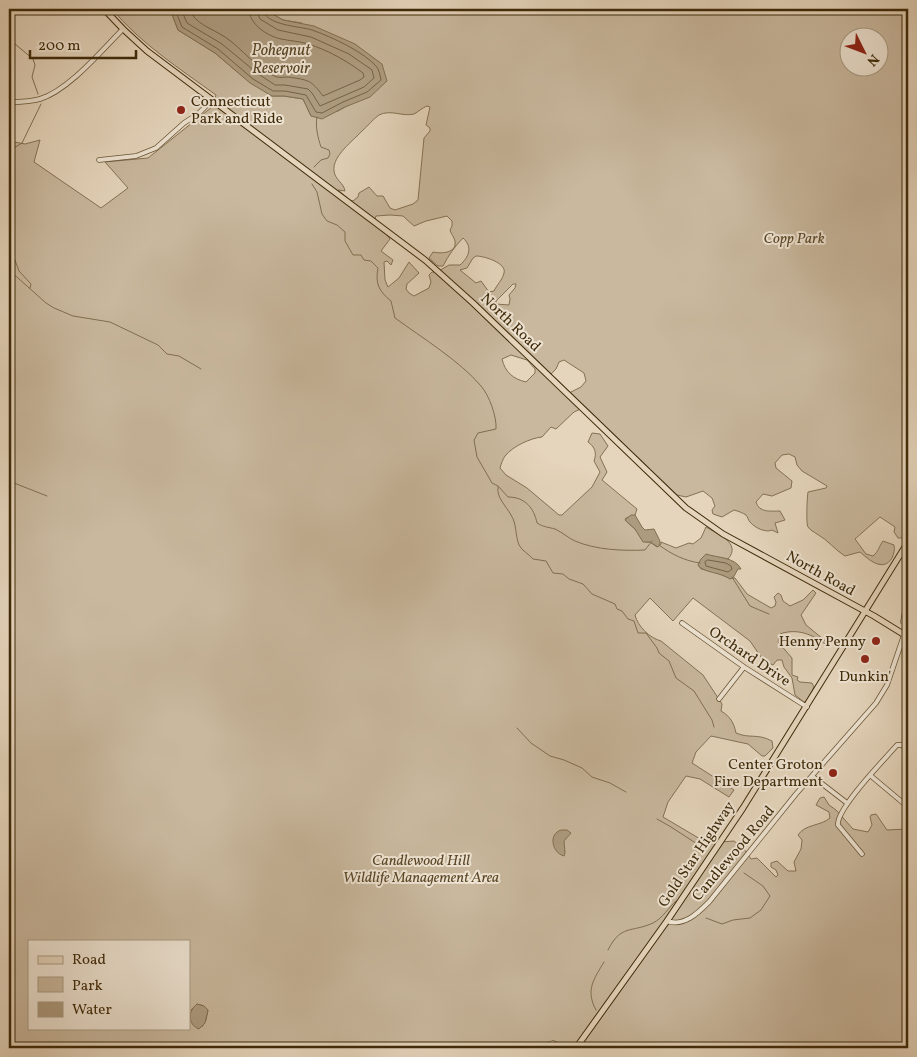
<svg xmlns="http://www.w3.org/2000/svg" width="917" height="1057" font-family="Vollkorn,serif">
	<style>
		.green { fill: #c9b89e; stroke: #847154; fill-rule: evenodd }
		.water { fill: #ad9b7f; stroke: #816e50 }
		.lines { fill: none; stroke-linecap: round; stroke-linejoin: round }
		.shore { stroke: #766244; stroke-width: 1 }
		.stream { stroke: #816e50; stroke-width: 1 }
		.minor-casing { stroke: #685536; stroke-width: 5.5 }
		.major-casing { stroke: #3f2a09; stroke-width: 7 }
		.minor { stroke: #eee4d3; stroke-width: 4 }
		.major { stroke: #e5d5bc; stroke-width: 5 }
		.poi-dot { fill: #8f2418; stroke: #eee4d3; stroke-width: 2 }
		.labels { text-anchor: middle; stroke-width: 4; stroke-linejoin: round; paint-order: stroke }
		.poi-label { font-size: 15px; fill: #3f2a09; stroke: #eee4d3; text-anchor: end }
		.park-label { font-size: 15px; font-style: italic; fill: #5b4627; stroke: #eee4d3 }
		.street-label { font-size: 15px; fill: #3f2a09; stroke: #eee4d3 }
		.water-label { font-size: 16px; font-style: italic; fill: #5a4626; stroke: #eee4d3 }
	</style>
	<rect width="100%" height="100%" fill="#e5d5bc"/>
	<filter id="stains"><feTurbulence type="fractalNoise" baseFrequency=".004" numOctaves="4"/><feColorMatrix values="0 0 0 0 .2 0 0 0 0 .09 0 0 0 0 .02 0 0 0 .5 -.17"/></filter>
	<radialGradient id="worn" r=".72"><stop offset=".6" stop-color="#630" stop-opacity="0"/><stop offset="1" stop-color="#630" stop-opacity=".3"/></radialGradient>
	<!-- green -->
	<path class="green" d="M112 9C120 9 128 14 134 9H170L178 30 215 53 235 70 272 96H284L303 99 311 116 338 111 345 107 302 23 283 20 264 9H908V533L905 538H898L894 532 895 527 880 517 855 539 866 554 873 556C879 551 879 546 883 541L894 545C895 550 894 553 892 558 883 573 868 559 860 552L845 556C835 550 828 540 817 534 814 532 810 530 808 527 806 525 807 497 808 492L826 488 827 486 802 471 797 465 795 457 789 454 782 455 775 463 776 468 792 481 791 488 772 496 763 494 756 502C759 513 771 511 780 511L785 520 775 523 778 533 772 530C766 533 755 528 750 522 748 520 748 517 746 515 743 513 738 511 734 510L722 517 713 514 712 510 715 506 712 498 703 491 686 497 677 495 585 407 574 412 556 429 551 427 542 437C531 438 513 446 505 456 503 459 501 464 500 468L506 475 527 488 559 515H562L592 487 600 472 594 461C597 453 595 447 588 442L592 433 600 434 608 446 600 457 607 472 602 480 637 509 635 515 626 518 625 520 635 529 645 542H650L657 547 661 544V542L676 548 689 543 693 544 701 538 706 527C717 534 742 543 728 559L705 555 698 565 701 569 715 572 729 578H735L747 594 771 608 775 606 776 602 774 597 778 593 781 595 783 601 790 606 803 600 813 590 816 593 801 615 806 625 828 643 826 645C813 634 796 628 780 634L778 642 792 658V675L798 677 797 680 800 682 812 683 814 687 807 701 804 702 795 695 792 678 784 667 782 660H777L773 665 763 660 750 641 693 598 673 621 650 598 635 615C638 627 650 638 661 641L703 675 722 704 721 711C730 716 734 723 736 733 750 739 757 733 772 741L773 748 765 756H762L748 744 711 736 696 752 692 763 734 790 729 797 700 779 686 776 668 802 663 817 707 843 734 841 744 849 751 859 757 858 776 877 778 875 776 870 771 867V863L777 861 788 871H796L794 862 801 849 802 840 798 835C805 824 821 826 830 818L829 812 816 805 820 798 824 797 829 805 836 810 853 829 868 832 872 825 870 817 871 815 876 814 887 830 907 829 908 1048H9V141L25 144 40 140 34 162 101 208 128 188 105 162 148 158 212 107 216 95C180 69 140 43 112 9ZM850 38H880V68H850ZM427 106 430 107 426 125 430 128V131L424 138 418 200 413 204 395 210 390 208 383 196H377L369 187 359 193 358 197 353 201 350 200 338 190 345 191C344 183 335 180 334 171 332 156 353 141 362 131 368 126 373 119 379 115 391 109 402 117 414 114 418 112 422 108 427 106ZM390 215 403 216 414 226 426 221 447 216 452 221V226L450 230C451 234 454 237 455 241 457 253 442 254 433 252L429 258 438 266H443C448 256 455 246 463 238 473 247 469 257 460 265H449L437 272H432L429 275 431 282 429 288 414 296 409 293 406 289 407 284 419 273 409 262 399 278 388 287 385 280 384 262 387 261 391 265 393 260 381 251 390 239 375 219 376 216ZM476 256C484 256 507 263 504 273 503 279 496 286 494 291L489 292 481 281 476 283 460 270 467 268 473 258ZM513 284H516L515 288 509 295 510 299 509 305 496 304V301ZM511 355 527 360 535 369V373L526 382C513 379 505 372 502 359ZM564 360 584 373 586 381 581 387 569 393 551 374 556 369 559 362ZM29 941H189V1028H29ZM197 1004 204 1006 208 1010 206 1020 202 1027 191 1010Z"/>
	<!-- water -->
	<path class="water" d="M170 9H264L283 20 314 26 355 44 382 64 387 81 370 97 345 107 322 119 311 116 303 99 284 96H272L250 83 215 53 178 30Z
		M631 515H635L642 527 645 530 654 529 660 541V545L658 547 650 542H643L635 529 625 520Z
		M706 554C718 558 735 557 741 569H738L733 578 730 579C721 572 703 573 698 565L701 559Z
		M561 830H567L571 833 564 841 565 853 564 856C552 853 548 834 561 830Z
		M197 1004 204 1006 208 1010 205 1023 199 1029C187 1024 188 1011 197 1004Z"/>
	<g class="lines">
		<!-- shore -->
		<path class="shore" d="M175 9 182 27 218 49 253 79 273 91H285L306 95 316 112 322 113 343 102 367 92 381 80C380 75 379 69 376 66 362 51 332 37 312 30 300 26 265 26 263 9
			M181 9 187 23 222 44 257 73 275 85H285L308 89 312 93 320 106 364 87 374 78 372 70 349 54 311 37 278 30 260 19 256 9
			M189 9C195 24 211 28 225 37 241 47 258 71 277 77 280 78 285 77 288 77 309 80 311 80 323 96L360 80 364 77 363 73C347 61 328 50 308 44 299 41 290 41 281 39 267 36 249 24 249 9
			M708 560 726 563 731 566 732 569 728 572 706 566 705 562Z"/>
		<!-- stream -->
		<path class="stream" d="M9 39 33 59 35 65 32 77 38 94
			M9 151 22 143 41 104
			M314 167 321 160 328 158 330 154 329 150 321 147C318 138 315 126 317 117
			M312 184 317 192 322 214 327 221 337 225 345 232V241L353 255H361L364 260 371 261 378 268C375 284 379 291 391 301L395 318C421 337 460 361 481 386 489 395 497 417 496 429L478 433 474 440 477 457 492 483 498 486 508 497C525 497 534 508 537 523 543 527 548 527 555 529 562 532 568 538 575 541 596 550 623 551 645 550L652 541
			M9 254 13 255 19 271 31 284 30 288
			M9 270 46 303 54 308 73 316 110 322 158 345 167 354 179 356 201 369
			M9 481 47 496
			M498 487C496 497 506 506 511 515 517 524 515 535 519 545 522 551 529 554 533 559L546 561 553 573 563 574 569 579 583 584 592 594 615 604 617 609 622 611 628 619 634 621 638 633H646L657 648 659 653 669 661 676 678 694 691 712 720 714 727
			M659 545C671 554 685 561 700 563
			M732 577 750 606 769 614
			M517 728 531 743 550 756 564 760 582 768 592 777 610 783 626 792
			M657 819C675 828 689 840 706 849
			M706 918 722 924 733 920 750 918 761 910 770 896 763 886 744 873
			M608 950C621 924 631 933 653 923 663 918 668 908 676 901
			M596 1010C585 990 594 979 604 962"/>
		<defs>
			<path id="minor" d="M9 102C19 102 30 102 40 99 69 90 101 51 123 29
				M99 160 136 156 156 148 184 123 198 114 212 100
				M903 622 908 593
				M682 623 744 667 807 707
				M719 699 744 667
				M812 776 847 803
				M871 776 908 807
				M862 854 838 825C836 809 884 760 897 745H902L908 751
				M667 921C684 927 698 913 709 902L796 794 876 703 887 685 904 635
				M537 1048 553 1043 562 1048"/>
			<path id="major" d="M104 9 123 29 147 51 425 260 473 303 686 508 723 534 874 616 908 637
				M576 1048 667 921 743 808 908 542"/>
		</defs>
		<!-- minor casing -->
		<use href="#minor" class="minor-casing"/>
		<!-- major casing -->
		<use href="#major" class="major-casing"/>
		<!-- minor -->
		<use href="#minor" class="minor"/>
		<!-- major -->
		<use href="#major" class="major"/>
	</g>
	<!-- markers -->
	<g class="poi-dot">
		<circle cx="181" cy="110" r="5"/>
		<circle cx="876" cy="641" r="5"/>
		<circle cx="865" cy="659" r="5"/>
		<circle cx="833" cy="773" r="5"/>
	</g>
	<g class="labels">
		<!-- poi labels -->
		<g class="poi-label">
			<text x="191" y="106" text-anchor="start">Connecticut<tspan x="191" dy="17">Park and Ride</tspan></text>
			<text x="866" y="646">Henny Penny</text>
			<text x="865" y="681" text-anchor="middle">Dunkin'</text>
			<text x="823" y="769">Center Groton<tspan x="823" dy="17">Fire Department</tspan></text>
		</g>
		<!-- park labels -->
		<g class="park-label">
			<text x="794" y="243">Copp Park</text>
			<text x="421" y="865">Candlewood Hill<tspan x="421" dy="17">Wildlife Management Area</tspan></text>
		</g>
		<!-- street labels -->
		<g class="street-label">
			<text transform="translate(511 322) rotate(44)" y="5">North Road</text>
			<text transform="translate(821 573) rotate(29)" y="5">North Road</text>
			<text transform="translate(750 656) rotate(34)" y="5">Orchard Drive</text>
			<text transform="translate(733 853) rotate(-50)" y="5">Candlewood Road</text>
			<text transform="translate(696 854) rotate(-56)" y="5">Gold Star Highway</text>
		</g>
		<!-- water labels -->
		<g class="water-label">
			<text x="281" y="55">Pohegnut<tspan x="281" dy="18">Reservoir</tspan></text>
		</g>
	</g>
	<!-- margin -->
	<rect width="917" height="1057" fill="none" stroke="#e5d5bc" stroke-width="30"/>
	<rect x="10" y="10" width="897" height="1037" fill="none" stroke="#3f2a09" stroke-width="2.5"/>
	<rect x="15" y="15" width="887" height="1027" fill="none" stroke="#3f2a09"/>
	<!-- legend -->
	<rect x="28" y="940" width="162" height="90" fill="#eee4d3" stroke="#a89a82"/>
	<rect x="38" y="956" width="25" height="8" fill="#e5d5bc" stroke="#a89a82"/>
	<text x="72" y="964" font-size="15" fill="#3f2a09">Road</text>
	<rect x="38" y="977" width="25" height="15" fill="#c9b89e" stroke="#a89a82"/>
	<text x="72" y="990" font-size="15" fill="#3f2a09">Park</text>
	<rect x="38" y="1002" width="25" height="15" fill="#ad9b7f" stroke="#a89a82"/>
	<text x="72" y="1014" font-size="15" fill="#3f2a09">Water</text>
	<!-- north arrow -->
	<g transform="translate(864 52) rotate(132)"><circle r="24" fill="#eee4d3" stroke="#a89a82"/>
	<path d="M0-4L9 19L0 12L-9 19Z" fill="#8f2418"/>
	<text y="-8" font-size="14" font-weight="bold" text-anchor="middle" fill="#3f2a09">N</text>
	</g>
	<!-- scale -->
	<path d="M30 50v8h106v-8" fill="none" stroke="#3f2a09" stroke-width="2.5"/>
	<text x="38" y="50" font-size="15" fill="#3f2a09" stroke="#eee4d3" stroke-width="4" paint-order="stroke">200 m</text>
	<rect width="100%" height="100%" filter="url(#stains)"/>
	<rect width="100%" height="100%" fill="url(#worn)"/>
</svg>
